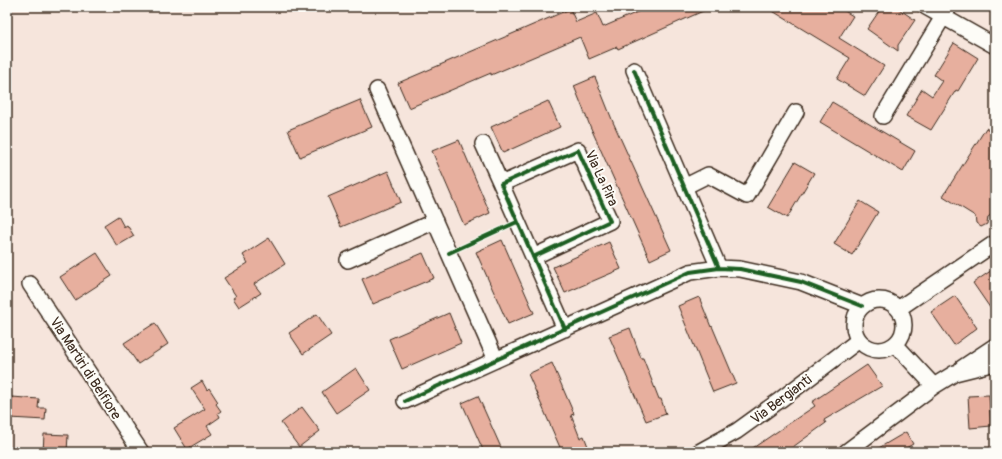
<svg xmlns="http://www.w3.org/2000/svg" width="1002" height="459" font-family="Pangolin,sans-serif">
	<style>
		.building { fill: #e7af9e; stroke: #3b2a1e }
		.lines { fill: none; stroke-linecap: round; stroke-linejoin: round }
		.street-casing { stroke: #3b2a1e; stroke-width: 18 }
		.street { stroke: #fdfcf7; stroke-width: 15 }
		.cycleway-casing { stroke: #fdfcf7; stroke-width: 6 }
		.cycleway { stroke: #1b5e20; stroke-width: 4 }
		.labels { text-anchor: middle; stroke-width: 4; stroke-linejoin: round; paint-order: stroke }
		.street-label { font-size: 14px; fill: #3b2a1e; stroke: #fdfcf7 }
	</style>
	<rect width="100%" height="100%" fill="#f6e5dc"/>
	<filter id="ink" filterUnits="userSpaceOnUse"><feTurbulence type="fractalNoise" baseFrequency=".025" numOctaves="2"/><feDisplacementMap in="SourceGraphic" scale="8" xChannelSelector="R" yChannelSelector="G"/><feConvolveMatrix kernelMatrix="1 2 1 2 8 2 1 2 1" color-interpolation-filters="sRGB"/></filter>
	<g filter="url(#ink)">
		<!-- building -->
		<path class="building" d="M649 7H712L618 49 617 47 589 59 580 37 491 75V73L409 108 398 83 570 9 576 22 597 13 603 27Z
			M766 7H838L853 16 839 38 884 66 865 96 837 79 850 58Z
			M882 7H896L915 20 898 45V51L867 29Z
			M954 43 978 58 958 91 956 90 931 130 906 116 922 89 932 96 942 81 934 75Z
			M595 77 613 122 671 250 650 260 590 126 574 86Z
			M360 100 372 127 300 157 288 130Z
			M548 101 560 127 503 153 491 127Z
			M832 102 915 151 903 172 820 122Z
			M986 128 995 134V212L988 217 987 224 981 227 976 223 975 216 943 196Z
			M459 140 490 213 464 225 432 151Z
			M795 162 814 173 787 218 768 207Z
			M388 171 401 202 341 227 328 197Z
			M860 201 878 212 852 255 834 244Z
			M118 216 124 227 127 225 134 236 117 246 104 225Z
			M269 238 285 264 254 284 261 293 239 307 233 298 236 296 224 278 248 263 243 255Z
			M502 240 534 313 508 324 476 252Z
			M609 242 621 269 565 293 553 267Z
			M97 253 112 276 75 300 60 277Z
			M423 253 434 278 373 304 362 279Z
			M995 268V315L973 283Z
			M955 296 977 328 954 345 931 312Z
			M699 297 711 327 712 326 736 383 713 392 678 306Z
			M449 313 461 343 402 369 389 339Z
			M317 314 331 335 303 354 289 333Z
			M155 323 168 344 138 364 124 343Z
			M630 328 641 358H643L659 399H661L666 414 646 421 609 336Z
			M552 363 574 414 571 415 580 438 584 436 589 449 583 452H562L528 374Z
			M867 365 882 386 824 420 826 423 786 452H747L815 406 812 402Z
			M356 368 370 390 336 413 322 392Z
			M202 381 207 390 209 388 218 402 216 404 221 411 218 413 220 417 207 426 212 434 187 449 174 428 205 409 191 388Z
			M989 395 991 426 970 428 968 396Z
			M478 396 503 452H484L462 403Z
			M12 397 39 399 38 408H46L45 420 10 418Z
			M302 407 320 431 299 447 281 423Z
			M906 432 913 444 899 452H872Z
			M44 434 68 435 67 452H43Z"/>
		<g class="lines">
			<defs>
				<path id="street" d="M926 7 995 46
					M634 70 719 268
					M377 90 496 360
					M883 116 949 7
					M483 144 501 184
					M684 187 708 175 747 196 796 112
					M533 257 610 221 578 150 501 184 565 329
					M348 260 435 221
					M30 284 141 452
					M854 325a25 25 0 1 1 50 0a25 25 0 1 1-50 0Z
					M898 309 995 243
					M895 344 934 386
					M962 368 995 346
					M405 401 690 272 719 268 740 269 801 282 862 306
					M699 452 737 431 780 400 859 340
					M846 452 934 386 955 373 995 363"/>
			</defs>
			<!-- street casing -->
			<use href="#street" class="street-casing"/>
			<!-- street -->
			<use href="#street" class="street"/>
			<defs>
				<path id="cycleway" d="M634 70 719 268
					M449 253 517 222
					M533 257 610 221 578 150 501 184 565 329
					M405 401 690 272 719 268 740 269 801 282 862 306"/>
			</defs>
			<!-- cycleway casing -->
			<use href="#cycleway" class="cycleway-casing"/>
			<!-- cycleway -->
			<use href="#cycleway" class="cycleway"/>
		</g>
	</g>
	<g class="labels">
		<!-- street labels -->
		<g class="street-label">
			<text transform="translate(602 178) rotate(65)" y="5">Via La Pira</text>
			<text transform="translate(86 368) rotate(57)" y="5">Via Martiri di Belfiore</text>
			<text transform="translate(781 399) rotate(-37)" y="5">Via Bergianti</text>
		</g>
	</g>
	<!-- margin -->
	<rect width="1002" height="459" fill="none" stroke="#fdfcf7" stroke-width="24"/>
	<rect x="12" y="12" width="978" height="435" fill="none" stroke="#3b2a1e" stroke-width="1.5" filter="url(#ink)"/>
</svg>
